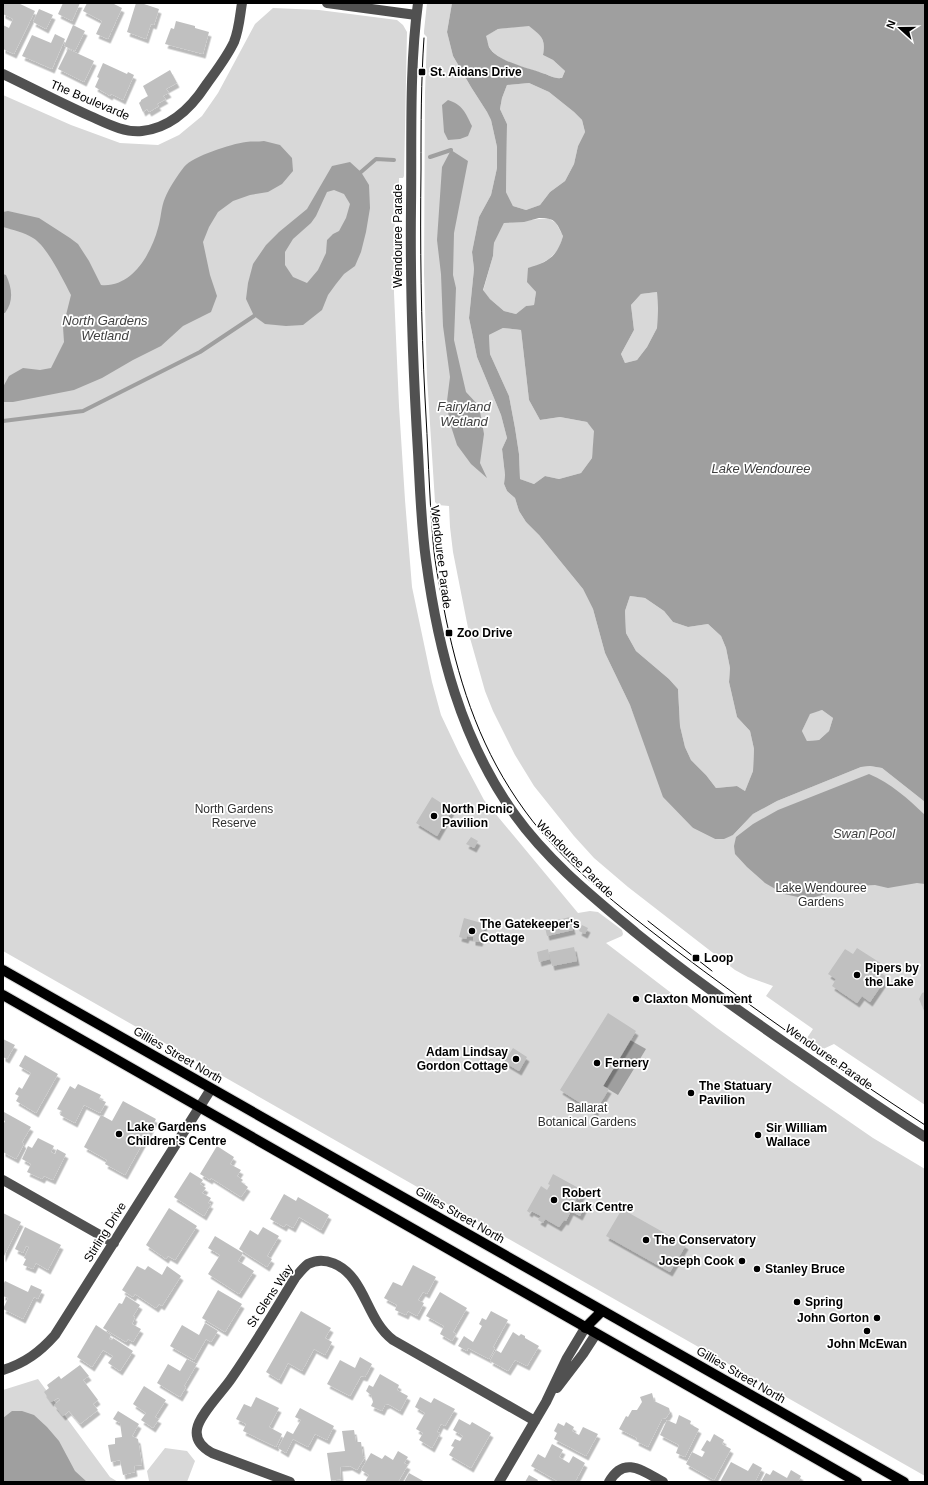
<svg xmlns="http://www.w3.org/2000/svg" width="928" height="1485" font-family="Arial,sans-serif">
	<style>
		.green { fill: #d8d8d8 }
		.water { fill: #9f9f9f; fill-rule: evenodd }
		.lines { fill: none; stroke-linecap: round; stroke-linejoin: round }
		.stream { stroke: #9f9f9f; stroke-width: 4 }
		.building { fill: #c0c0c0; filter: url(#shadow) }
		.major-casing { stroke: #dbdbdb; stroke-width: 12 }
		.minor { stroke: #515151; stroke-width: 10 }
		.major { stroke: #000; stroke-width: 10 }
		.tram { stroke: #000; stroke-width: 1 }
		.poi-dot { fill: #000; stroke: #fff; stroke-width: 1.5 }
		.labels { text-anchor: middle; stroke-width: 3.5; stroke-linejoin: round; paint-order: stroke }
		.poi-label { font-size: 12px; font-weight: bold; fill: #000; stroke: #fff; text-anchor: start }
		.street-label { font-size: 12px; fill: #000; stroke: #fff }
		.park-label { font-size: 12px; fill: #2f2f2f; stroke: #fff }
		.water-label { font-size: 13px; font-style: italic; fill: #404040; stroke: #fff }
	</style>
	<defs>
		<filter id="shadow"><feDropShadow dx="2.5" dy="4.5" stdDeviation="0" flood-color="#0004"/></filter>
	</defs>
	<rect width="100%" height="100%" fill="#fff"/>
	<!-- green -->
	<path class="green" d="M427 3H452L447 32 453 56 471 87 487 112 491 120 497 147V168L491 195 479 217 472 252 474 269 469 318 477 357 501 415 507 438 502 449 505 475 504 484 507 491 515 498 519 511 526 522 539 535 583 589 593 609 605 653 630 705 643 739 693 828 715 839 733 835 753 814 777 801 861 767 870 766 882 768 925 802V1105L834 1044 821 1050 808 1041 807 1038 813 1029 766 996 773 986 748 977 735 970 628 887 594 858 574 836 534 786 515 755 493 711 485 691 470 638 453 552 450 527 449 506 438 505 435 502 427 377 424 273 425 93 427 37 424 34V31Z
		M273 8 319 10 397 20 403 25 407 32 404 176 403 178H399V195L395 196 394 293 399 406 405 500 412 587 432 682 441 715 459 753 484 800 578 913 590 911 598 912 622 930 623 934 622 936 606 943 717 1028 789 1080 873 1138 925 1169V1476L3 951V95L71 125 120 143 158 145 179 135 202 116 218 93 255 24Z
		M529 25C541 36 546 38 543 55L553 60 565 71 562 78C552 79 551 75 542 73 525 67 504 64 491 50 488 46 487 40 485 36L498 29Z
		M529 83 549 92 574 112 582 120 585 132 578 146 574 164 565 181 550 192 540 205 526 210 513 206 506 192 507 124 500 109 502 98 507 85Z
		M548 218 556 223 563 236 559 249 549 259 538 265 528 282 536 292 534 305 526 306 516 314 504 311 490 299 483 291 493 256 494 243 504 223Z
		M657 292 658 309 657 328 647 347 637 360 625 363 621 354 634 330 631 305 641 294Z
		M503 328 521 330 529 400 540 420 560 417 587 422 595 431 592 458 581 473 559 479 545 476 534 484 520 479 519 454 515 428 509 396 490 354 489 335Z
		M630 596 645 598 664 611 673 622 688 627 708 624 721 636 726 648 730 668 729 682 737 717 750 731 754 749 753 771 745 791 737 786 716 788 706 775 691 760 685 747 680 726 678 689 669 679 636 651 626 633 625 611Z
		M822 710 833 718 829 731 819 740 807 741 802 731 810 713Z
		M38 1379 110 1477 118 1482H3V1390Z
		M165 1448 187 1451 195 1461 187 1482H148L149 1481 147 1471Z"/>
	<!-- water -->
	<path class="water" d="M452 3H925V802L882 768 870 766 861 767 777 801 753 814 733 835 724 839H715L693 828 663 797 630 705 605 653 593 609 583 589 539 535 526 522 519 511 515 498 507 491 504 484 505 475 502 449 507 438 501 415 477 357 469 318 474 269 472 252 479 217 491 195 497 168V147L491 120 487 112 471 87 453 56 447 32ZM529 26C541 36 546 38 543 55L553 60 565 71 562 78C553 79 550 75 542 73 528 68 496 61 489 47 488 44 487 39 486 36L498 29ZM529 83 549 92 574 112 582 120 585 132 578 146 574 164 565 181 550 192 540 205 526 210 513 206 506 192 507 124 500 109 502 98 507 85ZM539 218C555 217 557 223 563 236 557 257 548 262 528 268L527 282 536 292 534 305 526 306 516 314 504 311 490 299 483 290 493 256 494 243 504 223 524 222ZM657 292 658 309 657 328 647 347 637 360 625 363 621 354 634 330 631 305 641 294ZM503 328 521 330 529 400 540 420 560 417 587 422 594 431 592 458 581 473 559 479 545 476 534 484 520 479 519 454 515 428 509 396 490 354 489 335ZM630 596 645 598 664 611 673 622 688 627 708 624 721 636 726 648 730 668 729 682 737 717 750 731 754 749 753 771 745 791 737 786 716 788 706 775 691 760 685 747 680 726 678 689 669 679 636 651 626 633 625 611ZM822 710 833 718 829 731 819 740 807 741 802 731 810 714Z
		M448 100C463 105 465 112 472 126L468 136 460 139 448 140 444 132 442 105Z
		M264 141 280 145 292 158 293 171 282 184 268 192 250 195 233 201 218 212 209 227 203 242 210 275 217 296 211 312 183 326 161 346 133 360 102 378 74 390 13 402H3V387L9 376 23 368 40 370 51 368 64 342 63 327 71 295C63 280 47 246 33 238 24 232 13 230 3 227V212L8 211 39 218 70 238 78 244 89 261 101 285C132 288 151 254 158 228 161 219 161 207 165 198 169 188 177 176 184 167 193 156 231 144 246 142 252 141 258 142 264 141Z
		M451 150 468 161 454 233 453 275 456 288 454 340 466 392 479 406 484 434 480 463 487 478 471 464 457 445 449 420 447 401 450 377 443 326 441 274 437 240 442 167Z
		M350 162 361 172 369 185 370 208 366 232 361 252 355 266 344 274 336 284 328 295 322 310 303 325 286 326 265 324 254 316 246 299 248 283 253 264 266 245 279 232 307 209 332 166ZM334 190 344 194 350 204 346 218 339 231 333 234 327 240 326 253 318 270 307 283 293 277 285 265V252L293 239 311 223 316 216 327 192Z
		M3 274 6 275C12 288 14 301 5 313H3Z
		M869 774C891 783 908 799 925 815V884L917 883 888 888 875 885 854 886 815 897H798L784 894 765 883 747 867 735 854 734 846 736 837 753 824 778 810Z
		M630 1040 646 1049 618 1095 603 1086Z
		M12 1411H22L34 1415 47 1427 59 1441 75 1471 87 1482H3V1418Z"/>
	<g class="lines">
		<!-- stream -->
		<path class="stream" d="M430 157 451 150
			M361 172 376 159 394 160
			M3 421 83 411 200 352 254 316"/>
	</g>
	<!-- building -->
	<path class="building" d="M3 3H18L35 11 14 54 3 49V25L9 28 13 19 3 14Z
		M63 3H80L72 21 58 14Z
		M87 3H112L122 8 108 39 96 34 102 21 83 11Z
		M136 3H141L159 9 154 25 151 24 146 39 127 32Z
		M39 9 53 15 46 29 33 22Z
		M176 21 195 26V28L209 32 203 54 165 44 171 28 174 29Z
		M73 25 85 31 75 51 64 46Z
		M55 34 65 39 52 69 22 56 32 35 51 43Z
		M68 49 94 61 84 82 58 69Z
		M103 63 127 74 128 72 134 75 123 100 111 94 110 96 95 87 99 78 97 77Z
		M170 70 177 83 166 89 169 93 163 96 166 99 157 104 159 106 149 112 147 109 143 112 139 103 141 101V100L148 96 143 86Z
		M432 797 452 810 437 836 416 823Z
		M471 837 478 841 474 848 466 844Z
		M570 917 573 930 547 936 544 923Z
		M464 918 485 924 480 942 473 941V937L467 936 466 939 459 937Z
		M582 925 588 928 585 934 579 931Z
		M574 947 577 961 552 966 549 952Z
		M857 948 882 964 878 971 887 977 870 1002 862 996 857 1003 832 986 836 979 828 974 845 949 853 954Z
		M548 949 550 959 539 962 537 952Z
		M925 992V1008L922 1006 919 999 922 993Z
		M608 1013 636 1031 603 1086 609 1089 595 1112 560 1090Z
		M3 1039 15 1045 7 1059 3 1057Z
		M513 1048 527 1057 519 1071 504 1062Z
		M25 1055 58 1074 36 1113 16 1101 19 1096 15 1094 19 1087 22 1089 31 1073 19 1066Z
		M78 1084 101 1095 99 1099 106 1102 100 1113 84 1105 75 1123 60 1115 62 1111 57 1109 70 1086 75 1089Z
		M123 1101 156 1119 125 1175 105 1164 107 1160 84 1147 101 1115 112 1121Z
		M4 1112 31 1127 22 1142 24 1144 16 1159 3 1152V1125L5 1121 3 1120V1115Z
		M38 1138 54 1146 51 1152 55 1154 57 1149 66 1154 53 1180 44 1176 42 1179 27 1172 31 1164 22 1159 28 1146 32 1148Z
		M217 1146 234 1157 230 1164 241 1170 237 1176 243 1180 241 1182 248 1187 241 1197 211 1178 210 1180 200 1174Z
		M190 1172 203 1180 200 1184 206 1188 202 1193 211 1198 208 1203 211 1204 204 1216 174 1197Z
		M553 1174 584 1191 579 1200 577 1198 575 1201 585 1206 580 1216 571 1211 566 1221 564 1220 559 1227 545 1219 543 1223 538 1220 541 1216 531 1211 530 1213 527 1211 541 1186 547 1190 550 1185 548 1184Z
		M284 1194 296 1201 298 1197 329 1215 321 1230 299 1217 293 1228 286 1224 284 1227 270 1219Z
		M169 1208 197 1226 175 1260 168 1256 166 1259 146 1245Z
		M622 1209 686 1245 670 1272 606 1236Z
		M3 1213 21 1222 3 1258Z
		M25 1227 61 1245 48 1270 36 1263 33 1269 23 1265 26 1259 24 1258 29 1247 26 1246 23 1253 15 1249Z
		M263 1227 279 1236 267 1256 272 1259 267 1267 239 1249 250 1230 258 1235Z
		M215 1236 243 1253 238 1261 254 1271 239 1294 208 1274 220 1255 208 1248Z
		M413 1265 436 1277 427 1294 423 1292 418 1300 424 1303 417 1316 408 1311 406 1315 395 1310 397 1305 384 1298 393 1282 402 1286Z
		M137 1266 145 1270 148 1266 162 1275 167 1266 181 1276 162 1306 159 1304 156 1308 135 1294 133 1297 122 1290Z
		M5 1281 28 1292 31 1285 42 1290 38 1299 34 1297 23 1319 3 1309 8 1298 3 1296V1285Z
		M218 1290 242 1304 225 1332 202 1318Z
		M440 1292 467 1308 453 1332 456 1334 452 1341 440 1334 444 1326 426 1316Z
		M126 1296 140 1305 133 1316 135 1317 132 1324 141 1329 133 1342 128 1339 126 1342 103 1328 119 1303 122 1304Z
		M301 1311 331 1328 325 1338 332 1342 325 1355 314 1349 302 1371 288 1363 279 1380 266 1372Z
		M491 1311 508 1320 493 1347 495 1348 489 1359 468 1348 467 1351 458 1346 464 1336 473 1342 482 1326 479 1324 482 1318 486 1320Z
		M205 1323 218 1331 211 1342 206 1339 194 1360 170 1346 182 1325 199 1335Z
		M96 1325 111 1335 109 1339 112 1340 113 1338 133 1351 120 1371 108 1363 113 1356 103 1350 92 1367 77 1357Z
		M513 1332 519 1336 521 1334 525 1336V1338L539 1346 527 1366 515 1360 508 1371 490 1361 496 1350 501 1353Z
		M360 1357 372 1364 365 1377 361 1376 350 1396 327 1384 340 1360 355 1368Z
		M187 1359 197 1364 184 1386 186 1387 180 1397 157 1383 168 1364 180 1371Z
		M80 1365 89 1376 83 1380 98 1400 93 1404 98 1410 80 1424 69 1411 63 1416 54 1405 60 1400 58 1398 51 1402 44 1392 49 1388 47 1385 59 1376 61 1379Z
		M380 1374 399 1385 397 1390 408 1396 400 1411 388 1404 385 1405 382 1411 371 1406 373 1402 371 1395 366 1391 369 1385 373 1387Z
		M144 1386 166 1400 155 1417 159 1419 153 1428 141 1420 146 1413 133 1404Z
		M652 1393 654 1401 669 1408 670 1412 666 1418 662 1419 648 1447 636 1441 637 1438 619 1429 626 1416 628 1417 632 1410H637L642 1402 640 1397Z
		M256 1397 279 1408 269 1427 282 1434 276 1447 243 1431 246 1424 236 1419 244 1404 251 1407Z
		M420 1397 431 1403 434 1398 455 1409 445 1426 441 1424 437 1432 440 1433 432 1448 419 1440 423 1433 416 1429 425 1413 415 1407Z
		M300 1408 334 1426 327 1440 315 1434 308 1447 293 1439 286 1453 278 1448 287 1431 293 1434 301 1420 295 1417Z
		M118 1411 139 1424 132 1436 138 1439 142 1465 134 1466 135 1472 123 1475 120 1460 111 1462 108 1445 115 1444V1438L122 1437 120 1423 113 1419Z
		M679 1415 691 1421 690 1424 699 1429 685 1457 676 1453 679 1445 660 1435 667 1420 676 1424Z
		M459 1419 470 1425 472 1422 491 1433 471 1468 449 1455 454 1447 451 1446 455 1439 460 1441 463 1436 453 1430Z
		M566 1422 574 1427 572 1431 579 1435 583 1427 598 1434 586 1456 554 1439 557 1433 554 1431 558 1423 564 1426Z
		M354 1430 356 1442H361L363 1456 365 1457 357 1470 350 1466 340 1467 341 1479 331 1481 327 1453 345 1451 342 1431Z
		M714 1434 724 1440 722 1444 731 1449 714 1480 686 1464 692 1452 702 1457 705 1452 701 1450 707 1440 710 1442Z
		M552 1444 563 1450 559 1457 569 1463 573 1456 585 1463 575 1482H559L531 1466 538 1454 545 1458Z
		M398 1451 408 1457 404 1463 408 1465 398 1482H365L369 1475 361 1470 371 1453 382 1459 385 1455 393 1460Z
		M731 1462 748 1471 753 1463 762 1468 755 1482H720Z
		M773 1470 787 1478 791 1470 801 1476 798 1482H761L766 1473 770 1475Z
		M409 1473 425 1482H404Z
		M529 1475 538 1480 537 1482H525Z"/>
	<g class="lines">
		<defs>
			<path id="major" d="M3 970 904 1482
				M3 995 857 1482
				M585 1328 602 1311"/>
		</defs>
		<!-- major casing -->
		<use href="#major" class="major-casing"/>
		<!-- minor -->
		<path class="minor" d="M327 3 416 15
			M418 3C409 70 412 139 411 207 410 289 413 370 418 452 420 488 421 524 426 560 438 650 461 740 515 815 548 861 593 897 636 933 684 972 734 1007 784 1042 831 1074 877 1107 925 1137
			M3 74C32 88 61 103 90 116 106 123 124 133 142 131 171 128 191 108 206 85 216 71 227 57 234 42 239 30 240 15 242 3
			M3 1180 114 1243
			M3 1370C25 1363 40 1352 55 1335L211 1089
			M557 1388 583 1354 596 1334
			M290 1482 212 1453C203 1448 195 1440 197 1429 199 1415 223 1391 231 1379 254 1346 274 1312 295 1278 299 1273 303 1268 308 1264 325 1255 344 1266 354 1280 368 1299 373 1325 393 1340L535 1421
			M499 1482 546 1402 567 1358 585 1328
			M609 1482C624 1455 643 1471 663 1482"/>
		<!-- major -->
		<use href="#major" class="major"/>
		<!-- tram -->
		<path class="tram" d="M424 38C421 81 421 125 421 169 420 245 421 321 425 398 428 445 429 494 433 541 435 567 441 593 446 619 461 690 482 752 525 811 565 866 620 907 673 948 755 1010 839 1069 925 1125
			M648 921 712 971"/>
	</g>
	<!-- markers -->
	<g class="poi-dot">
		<rect x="418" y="68" width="8" height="8" rx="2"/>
		<rect x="445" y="629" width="8" height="8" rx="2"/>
		<circle cx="434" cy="816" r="4"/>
		<circle cx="472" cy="931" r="4"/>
		<rect x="692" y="954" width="8" height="8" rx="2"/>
		<circle cx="857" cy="975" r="4"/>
		<circle cx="636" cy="999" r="4"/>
		<circle cx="516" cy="1059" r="4"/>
		<circle cx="597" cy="1063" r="4"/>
		<circle cx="691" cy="1093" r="4"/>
		<circle cx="119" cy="1134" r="4"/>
		<circle cx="758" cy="1135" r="4"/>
		<circle cx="554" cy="1200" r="4"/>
		<circle cx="646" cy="1240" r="4"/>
		<circle cx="742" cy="1261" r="4"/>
		<circle cx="757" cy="1269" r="4"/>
		<circle cx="797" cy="1302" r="4"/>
		<circle cx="877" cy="1318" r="4"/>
		<circle cx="867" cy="1331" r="4"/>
	</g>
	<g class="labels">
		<!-- poi labels -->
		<g class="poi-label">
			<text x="430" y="76">St. Aidans Drive</text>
			<text x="457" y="637">Zoo Drive</text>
			<text x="442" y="813">North Picnic<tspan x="442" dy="14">Pavilion</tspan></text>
			<text x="480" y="928">The Gatekeeper's<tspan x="480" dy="14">Cottage</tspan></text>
			<text x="704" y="962">Loop</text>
			<text x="865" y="972">Pipers by<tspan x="865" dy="14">the Lake</tspan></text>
			<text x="644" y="1003">Claxton Monument</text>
			<text x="508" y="1056" text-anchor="end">Adam Lindsay<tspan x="508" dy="14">Gordon Cottage</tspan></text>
			<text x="605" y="1067">Fernery</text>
			<text x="699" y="1090">The Statuary<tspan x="699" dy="14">Pavilion</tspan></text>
			<text x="127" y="1131">Lake Gardens<tspan x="127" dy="14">Children's Centre</tspan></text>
			<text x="766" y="1132">Sir William<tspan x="766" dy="14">Wallace</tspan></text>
			<text x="562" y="1197">Robert<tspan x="562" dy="14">Clark Centre</tspan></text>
			<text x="654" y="1244">The Conservatory</text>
			<text x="734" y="1265" text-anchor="end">Joseph Cook</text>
			<text x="765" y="1273">Stanley Bruce</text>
			<text x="805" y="1306">Spring</text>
			<text x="869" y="1322" text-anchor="end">John Gorton</text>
			<text x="867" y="1348" text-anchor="middle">John McEwan</text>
		</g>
		<!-- street labels -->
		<g class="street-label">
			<text transform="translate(90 100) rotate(23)" y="4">The Boulevarde</text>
			<text transform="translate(398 236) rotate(-90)" y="4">Wendouree Parade</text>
			<text transform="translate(441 557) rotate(83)" y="4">Wendouree Parade</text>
			<text transform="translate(575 859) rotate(45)" y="4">Wendouree Parade</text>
			<text transform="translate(178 1055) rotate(30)" y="4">Gillies Street North</text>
			<text transform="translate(829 1057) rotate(35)" y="4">Wendouree Parade</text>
			<text transform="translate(460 1215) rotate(30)" y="4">Gillies Street North</text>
			<text transform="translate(105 1232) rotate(-58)" y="4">Stirling Drive</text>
			<text transform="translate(270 1296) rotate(-56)" y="4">St Glens Way</text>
			<text transform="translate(741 1375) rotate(30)" y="4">Gillies Street North</text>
		</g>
		<!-- park labels -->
		<g class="park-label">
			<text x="234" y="813">North Gardens<tspan x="234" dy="14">Reserve</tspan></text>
			<text x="821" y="892">Lake Wendouree<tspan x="821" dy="14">Gardens</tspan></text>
			<text x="587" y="1112">Ballarat<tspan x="587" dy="14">Botanical Gardens</tspan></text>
		</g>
		<!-- water labels -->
		<g class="water-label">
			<text x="105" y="325">North Gardens<tspan x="105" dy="15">Wetland</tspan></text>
			<text x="464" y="411">Fairyland<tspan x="464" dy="15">Wetland</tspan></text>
			<text x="761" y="473">Lake Wendouree</text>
			<text x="864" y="838">Swan Pool</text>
		</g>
	</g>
	<!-- border -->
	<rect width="928" height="1485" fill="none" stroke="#000000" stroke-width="8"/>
	<!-- north arrow -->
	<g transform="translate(900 28) rotate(291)" stroke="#ffffff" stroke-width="3" paint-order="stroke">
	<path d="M0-3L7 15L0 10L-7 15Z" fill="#000000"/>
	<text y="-6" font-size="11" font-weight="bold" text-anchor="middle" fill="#000000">N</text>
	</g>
</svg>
